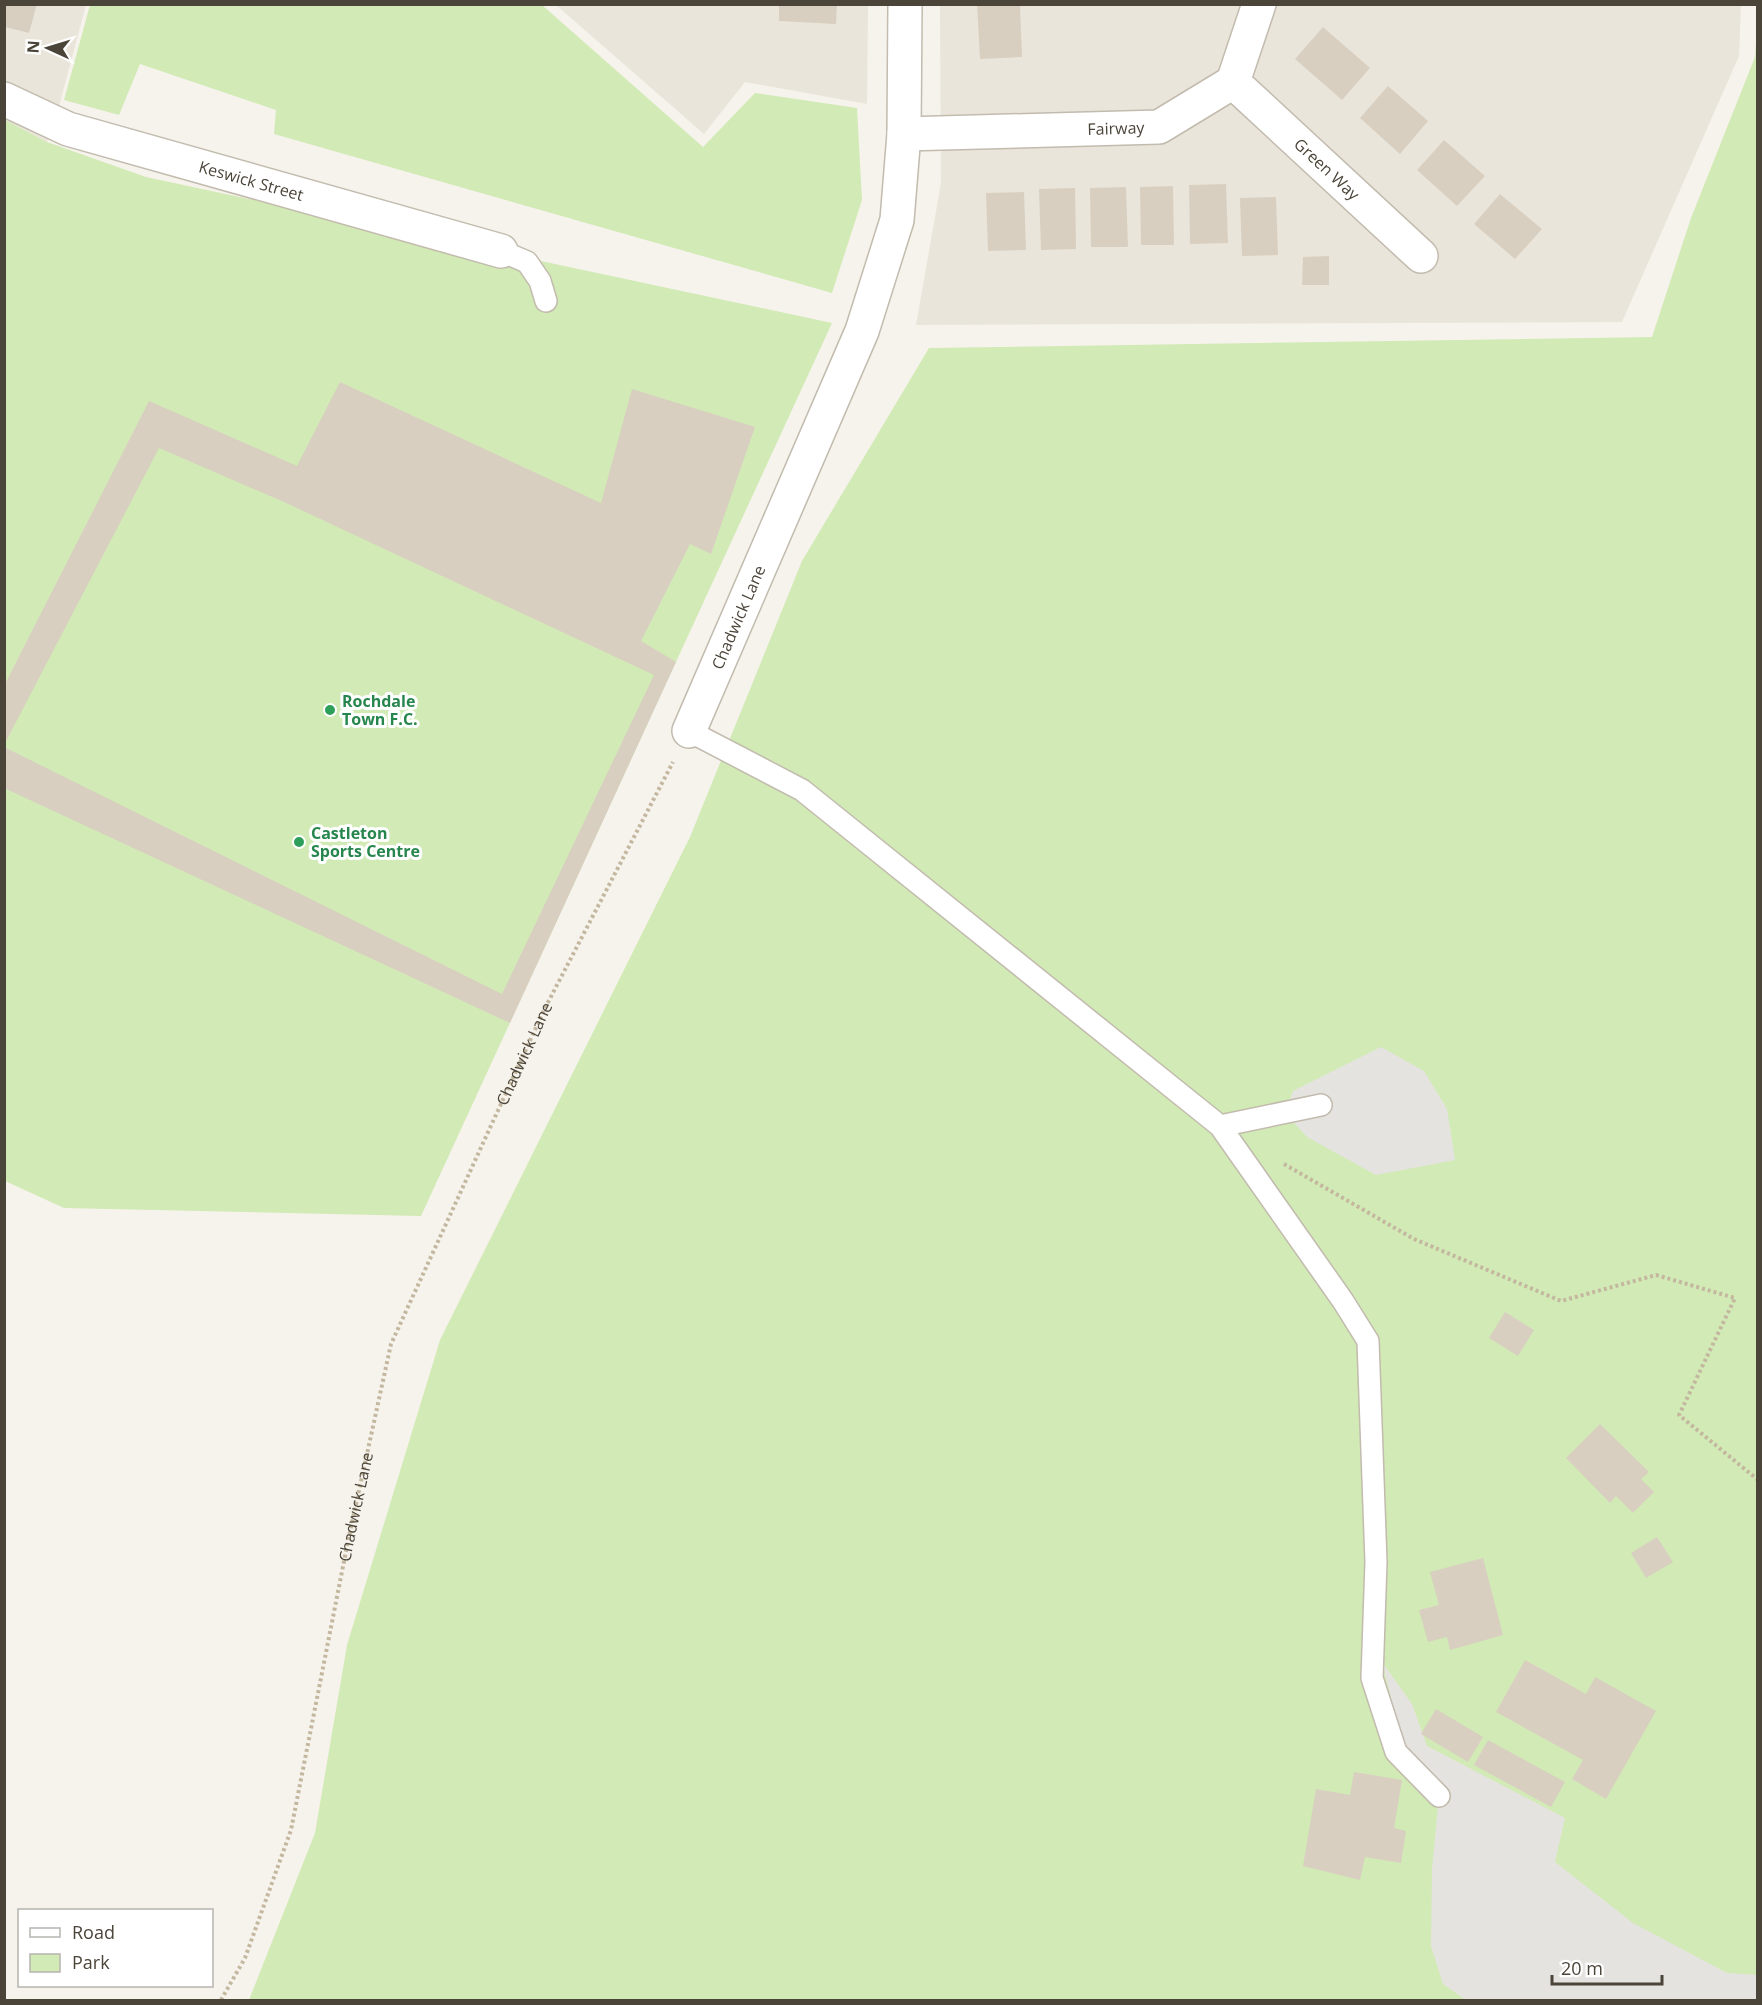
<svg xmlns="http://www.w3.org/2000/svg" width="1762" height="2005" font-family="'Open Sans',sans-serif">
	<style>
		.residential { fill: #eae5da }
		.green { fill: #d2eab5 }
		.parking { fill: #e5e3e0 }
		.building { fill: #d8cfc1 }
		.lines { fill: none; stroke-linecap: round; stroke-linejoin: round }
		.service-casing { stroke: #c2bbae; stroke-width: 24 }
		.minor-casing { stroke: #c2bbae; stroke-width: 36 }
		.path { stroke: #c4b79f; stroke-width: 4; stroke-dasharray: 3 3; stroke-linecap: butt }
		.service { stroke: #fff; stroke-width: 21 }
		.minor { stroke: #fff; stroke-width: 33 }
		.leisure-dot { fill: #2e9e5b; stroke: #fff; stroke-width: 2 }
		.labels { text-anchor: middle; stroke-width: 6; stroke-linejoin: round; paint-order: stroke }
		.street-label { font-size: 16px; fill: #4b4439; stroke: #fff }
		.leisure-label { font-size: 16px; font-weight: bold; fill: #27864d; stroke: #fff; text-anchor: start }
	</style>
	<rect width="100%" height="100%" fill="#f6f3ec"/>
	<!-- residential -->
	<path class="residential" d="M4 5H86L58 110 47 142 5 120Z
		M556 5H868L867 104 745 82 704 134Z
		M940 5H1741L1739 56 1622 322 916 325 941 183Z"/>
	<!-- green -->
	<path class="green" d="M90 5H542L703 147 755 93 857 108 862 200 832 293 274 134 276 110 140 64 119 115 64 100Z
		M1757 27V2000H249L315 1833 347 1645 440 1340 690 837 802 561 929 348 1652 337 1691 218 1755 57Z
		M5 120 47 142 146 177 832 323 421 1216 64 1208 5 1181Z"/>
	<!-- parking -->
	<path class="parking" d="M1381 1047 1424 1071 1447 1109 1455 1160 1376 1175 1307 1137 1285 1113 1293 1091Z
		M1382 1662 1412 1704 1427 1746 1565 1818 1555 1862 1633 1923 1727 1973 1757 1975V2000H1466L1443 1984 1431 1946 1432 1869 1439 1796 1405 1752Z"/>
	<!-- building -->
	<path class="building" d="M5 4H37L29 33 5 27Z
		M779 4H837L836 24 779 21Z
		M977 4H1020L1022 57 980 59Z
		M1323 27 1370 68 1342 100 1295 59Z
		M1388 86 1428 121 1400 154 1360 118Z
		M1444 140 1485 176 1457 206 1417 170Z
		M1226 184 1228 243 1190 244 1189 185Z
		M1173 186 1174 245H1141L1140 187Z
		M1126 187 1128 247H1091L1090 188Z
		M1075 188 1076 249 1041 250 1039 189Z
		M1024 192 1026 250 988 251 986 193Z
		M1500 194 1542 229 1515 259 1474 224Z
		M1276 197 1278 255 1242 256 1240 198Z
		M1329 256V285H1302L1303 257Z
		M340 382 601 503 632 389 755 427 711 554 690 544 641 641 676 662 510 1023 4 788V747L502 994 654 675 284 502 159 448 4 745V686L149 401 297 466Z
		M1505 1312 1534 1330 1518 1356 1489 1338Z
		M1600 1424 1649 1472 1641 1479 1654 1492 1633 1513 1616 1496 1610 1503 1566 1458Z
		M1657 1537 1673 1562 1646 1578 1631 1553Z
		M1483 1558 1503 1635 1450 1650 1447 1637 1428 1642 1419 1610 1439 1605 1430 1572Z
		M1525 1660 1586 1694 1595 1677 1656 1711 1606 1799 1572 1779 1583 1760 1496 1712Z
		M1436 1709 1483 1737 1468 1762 1421 1734Z
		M1488 1740 1565 1782 1551 1807 1474 1765Z
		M1354 1772 1402 1780 1394 1828 1406 1831 1401 1863 1365 1857 1360 1880 1303 1866 1316 1789 1350 1795Z"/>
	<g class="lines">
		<defs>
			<path id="service" d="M501 251 527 262 540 281 546 301
				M689 731 802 790 1220 1126 1343 1301 1368 1341 1376 1562 1372 1678 1396 1752 1439 1796
				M1220 1126 1321 1105"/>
			<g id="minor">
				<path id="s2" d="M1233 82 1421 256"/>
				<path id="s3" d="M4 99 68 129 501 251"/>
				<path id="s4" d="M904 134 1159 127 1233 82 1259 4"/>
				<path id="s5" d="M689 731 862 331 897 220 904 134 905 4"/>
			</g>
		</defs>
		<!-- service casing -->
		<use href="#service" class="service-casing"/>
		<!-- minor casing -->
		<use href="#minor" class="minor-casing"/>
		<!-- path -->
		<g class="path">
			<path d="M1284 1164 1414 1239 1561 1301 1656 1275 1735 1298 1679 1415 1758 1480"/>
			<path id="s1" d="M221 2000 245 1958 291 1830 348 1541 391 1344 544 1010 673 762"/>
		</g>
		<!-- service -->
		<use href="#service" class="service"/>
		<!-- minor -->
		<use href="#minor" class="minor"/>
	</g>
	<!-- markers -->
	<g class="leisure-dot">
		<circle cx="330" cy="710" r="6"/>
		<circle cx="299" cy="842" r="6"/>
	</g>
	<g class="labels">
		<!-- street labels -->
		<g class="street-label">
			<text dy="6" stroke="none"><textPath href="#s4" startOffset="212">Fairway</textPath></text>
			<text dy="6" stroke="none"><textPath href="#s2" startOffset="128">Green Way</textPath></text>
			<text dy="6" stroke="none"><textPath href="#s3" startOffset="261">Keswick Street</textPath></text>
			<text dy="6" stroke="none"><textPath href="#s5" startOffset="124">Chadwick Lane</textPath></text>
			<text dy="6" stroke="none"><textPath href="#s1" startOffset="1000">Chadwick Lane</textPath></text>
			<text dy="6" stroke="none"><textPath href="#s1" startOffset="514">Chadwick Lane</textPath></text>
		</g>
		<!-- leisure labels -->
		<g class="leisure-label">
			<text x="342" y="707">Rochdale<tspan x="342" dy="18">Town F.C.</tspan></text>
			<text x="311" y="839">Castleton<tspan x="311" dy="18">Sports Centre</tspan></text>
		</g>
	</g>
	<!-- border -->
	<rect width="1762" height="2005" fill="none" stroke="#4b4439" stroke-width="12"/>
	<!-- legend -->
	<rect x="18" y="1909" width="195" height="78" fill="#ffffff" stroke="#b7b4b0" stroke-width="1.5"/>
	<rect x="30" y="1928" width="30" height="9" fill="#ffffff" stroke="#b7b4b0" stroke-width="1.5"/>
	<text x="72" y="1939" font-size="18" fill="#4b4439">Road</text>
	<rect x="30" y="1954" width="30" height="18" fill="#d2eab5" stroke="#b7b4b0" stroke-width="1.5"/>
	<text x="72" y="1969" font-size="18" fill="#4b4439">Park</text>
	<!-- north arrow -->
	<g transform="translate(48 48) rotate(274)" stroke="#ffffff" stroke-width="4.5" paint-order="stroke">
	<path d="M0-4.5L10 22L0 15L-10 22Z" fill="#4b4439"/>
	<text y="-9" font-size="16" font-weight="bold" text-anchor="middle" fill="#4b4439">N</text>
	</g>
	<!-- scale -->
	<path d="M1552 1975v9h110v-9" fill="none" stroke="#4b4439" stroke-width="3"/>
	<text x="1561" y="1975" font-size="18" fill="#4b4439" stroke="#ffffff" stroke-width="4.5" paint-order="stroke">20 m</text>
</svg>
